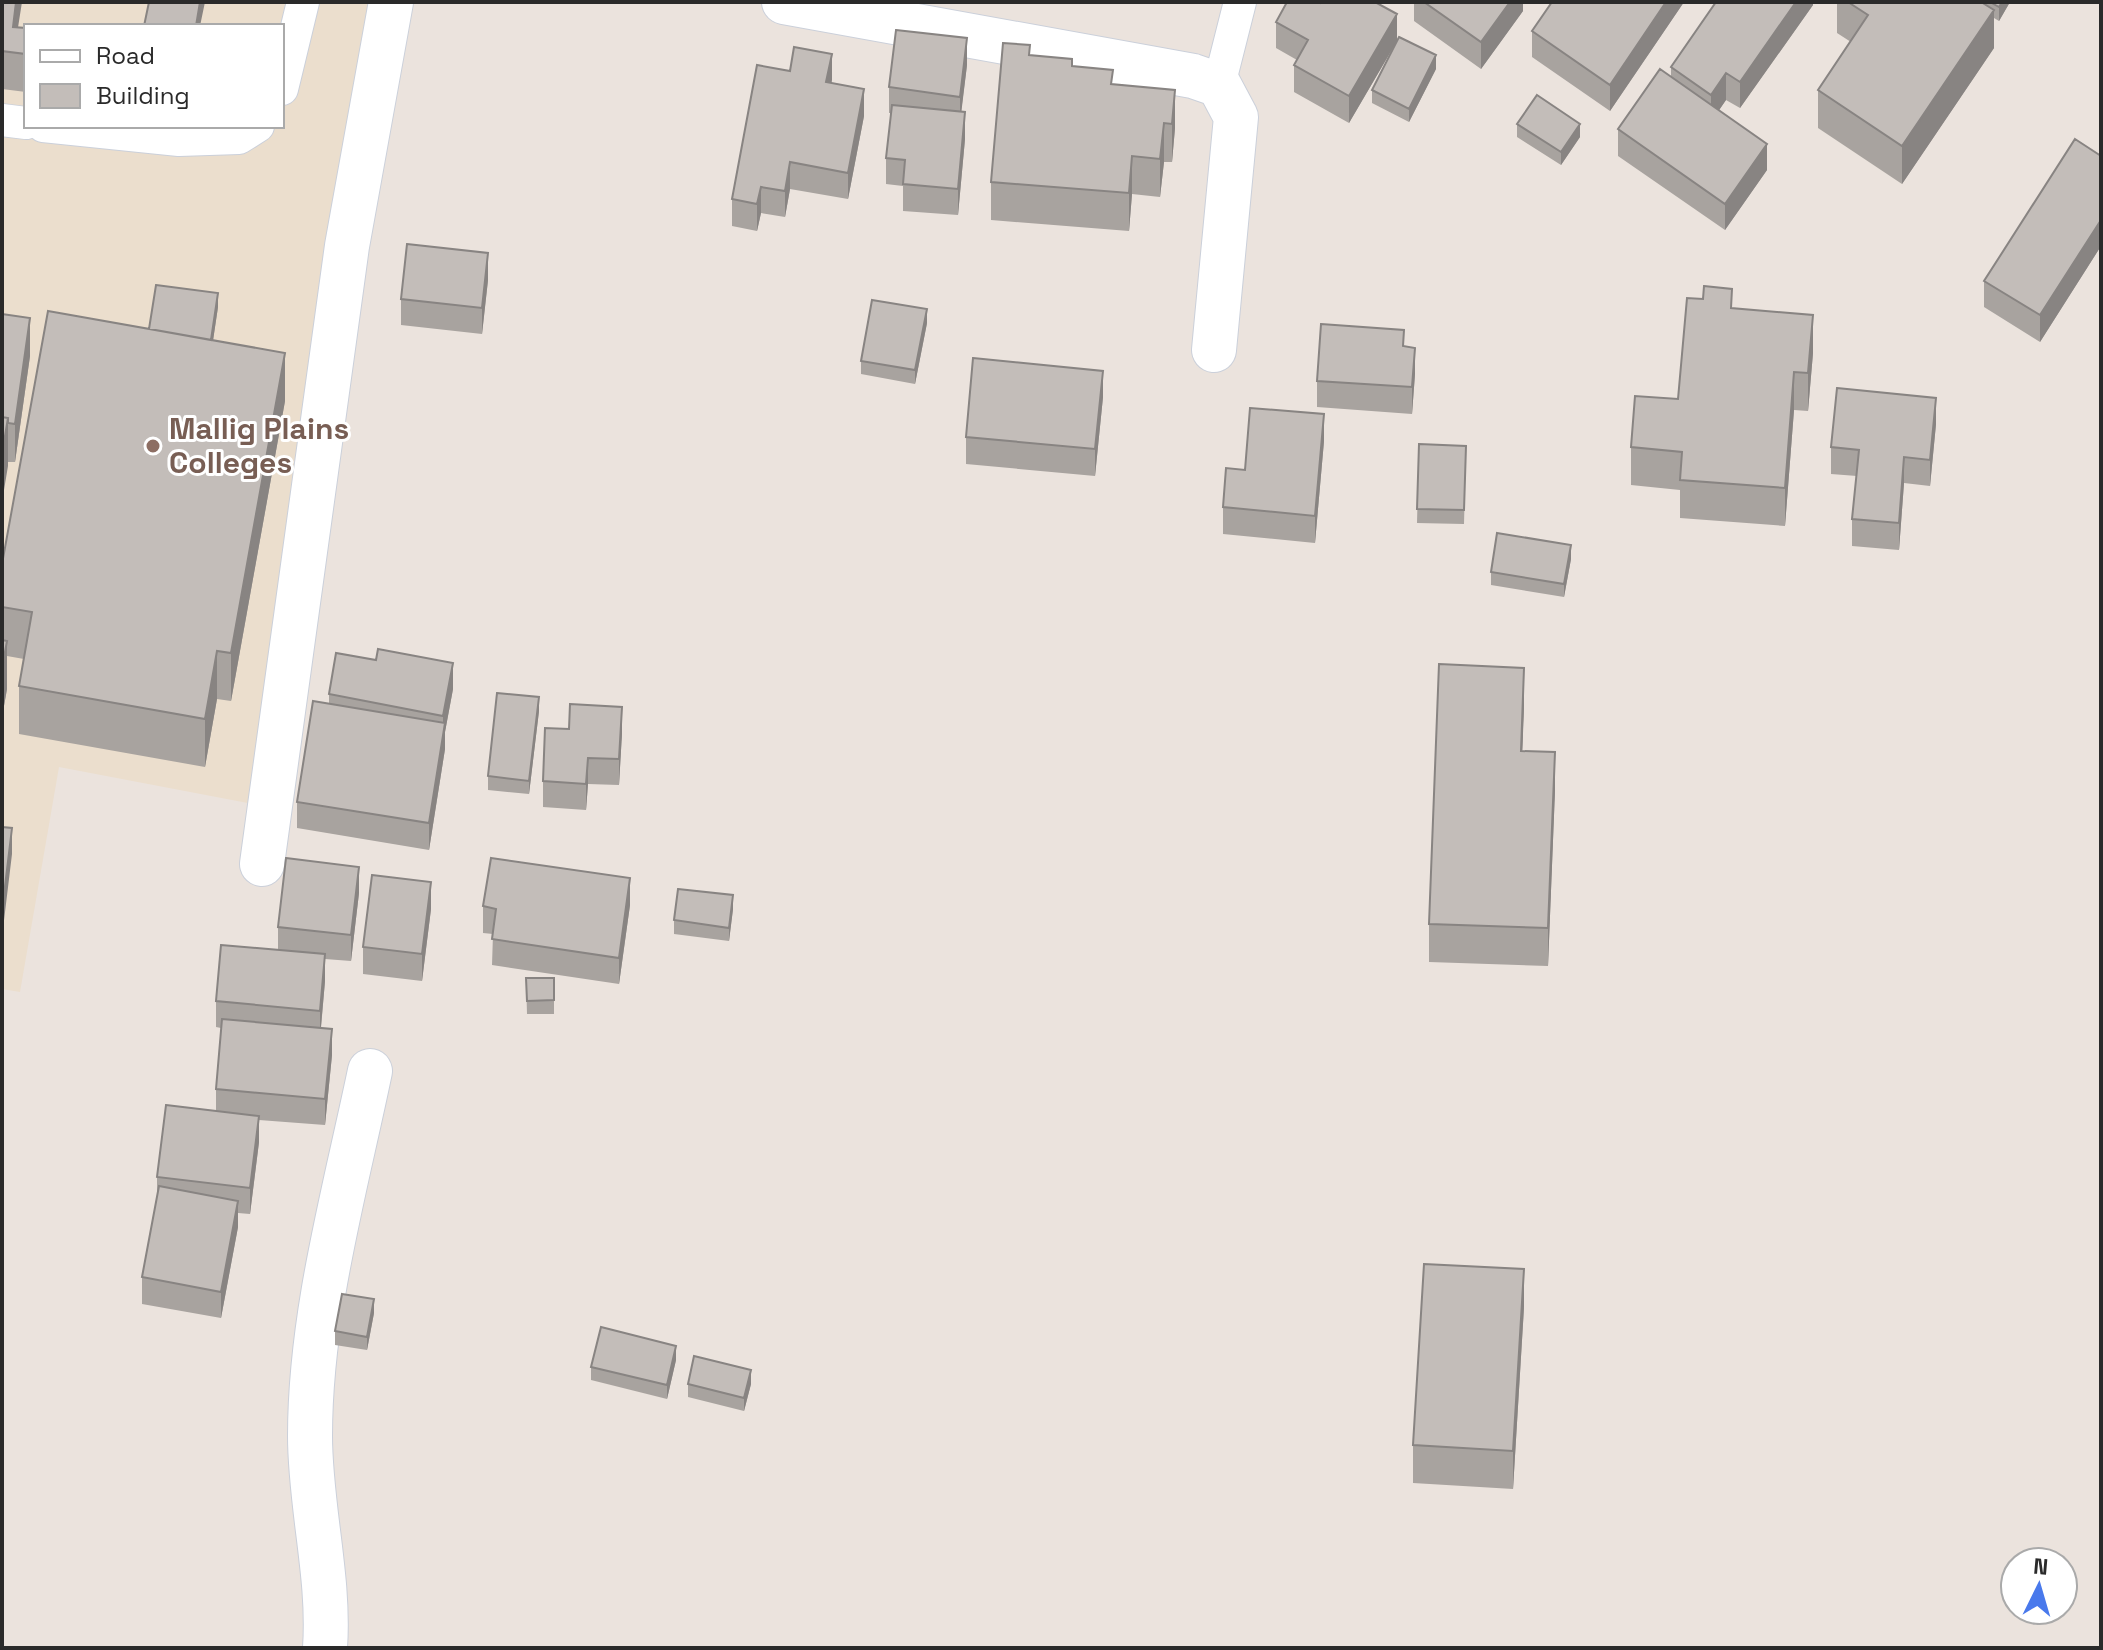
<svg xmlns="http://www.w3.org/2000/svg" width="2103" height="1650" font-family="'Space Grotesk',sans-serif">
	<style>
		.education { fill: #ebdecd; fill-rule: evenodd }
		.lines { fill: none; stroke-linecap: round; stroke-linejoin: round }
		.service-casing { stroke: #cbd0da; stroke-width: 34 }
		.minor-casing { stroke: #cbd0da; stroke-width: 46 }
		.service { stroke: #fff; stroke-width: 32 }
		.minor { stroke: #fff; stroke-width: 44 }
		.wall { fill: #a8a39f }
		.shaded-wall { fill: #888482 }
		.building { fill: #c3bdb9; stroke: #888482; stroke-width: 2 }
		.education-dot { fill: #8d6e63; stroke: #fff; stroke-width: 3 }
		.labels { text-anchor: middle; stroke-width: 6; stroke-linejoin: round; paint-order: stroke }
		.education-label { font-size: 30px; font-weight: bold; fill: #785e54; stroke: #fff; text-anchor: start }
	</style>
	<rect width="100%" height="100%" fill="#ebe3dd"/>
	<!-- education -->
	<path class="education" d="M2 2H369L253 804 59 767 20 992 2 989ZM26 26H282V126H26Z"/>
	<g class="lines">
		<defs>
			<path id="service" d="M1219 85 1240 2
				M282 89 303 2
				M2 120 26 123
				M43 126 179 140 239 138 258 126"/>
			<path id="minor" d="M784 2 1193 76 1219 85 1236 117 1214 350
				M262 864 347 246 391 2
				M325 1648C330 1577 310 1507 310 1436 310 1313 345 1191 370 1071"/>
		</defs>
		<!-- service casing -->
		<use href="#service" class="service-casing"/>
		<!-- minor casing -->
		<use href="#minor" class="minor-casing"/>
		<!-- service -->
		<use href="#service" class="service"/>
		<!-- minor -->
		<use href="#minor" class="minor"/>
	</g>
	<!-- wall -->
	<path class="wall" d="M2 2 18 27 26 28V92L2 89Z
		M1414 2H1523V11L1481 69 1414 21Z
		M1684 2 1610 111 1532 57V31Z
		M1813 2V5L1740 108 1726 100 1719 110 1767 170 1725 230 1618 156V129L1671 77V67Z
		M1837 2H2010L1999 21 1994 18V48L1902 184 1818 128V90L1851 42 1837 33Z
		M1276 22 1397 41 1349 123 1294 92V65L1297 60 1276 48Z
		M1030 55 1072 66 1113 84 1175 90V128L1172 162H1164L1160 197 1132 194 1129 231 991 220V182Z
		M967 65 961 112 965 139 958 215 903 211V186L886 184V158L891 113H889V87Z
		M1436 69 1409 122 1372 103V90Z
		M832 80 831 83 864 116 848 199 790 189 785 217 761 213 757 231 732 226V199Z
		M1517 124 1580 137 1561 165 1517 137Z
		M2101 156V246L2040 342 1984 307V281Z
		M488 280 482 334 401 325V299Z
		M218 307 213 340 285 401 231 701 217 699 205 767 19 734V686L24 659 7 656V689L2 717V564L149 329Z
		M1732 308 1813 353 1808 411 1794 410 1785 526 1680 518V490L1631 485V447L1678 399Z
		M2 314 30 356 15 462H8V466Z
		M927 323 915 384 861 374V361Z
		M1415 374 1412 414 1317 407V381Z
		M1103 397 1095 476 966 464V437Z
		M1936 424 1930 486 1904 483 1899 550 1852 546V519L1857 476 1831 474V447Z
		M1324 441 1315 543 1223 534V507Z
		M1419 444 1466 446 1464 524 1417 523Z
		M1571 559 1564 597 1491 585V572Z
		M453 689 445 732V749L429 850 297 828V802L329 704V694Z
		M1524 706 1522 751 1555 790 1548 966 1429 962V924Z
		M539 711 529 794 488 790V776Z
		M622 733 619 785 588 784 586 810 543 807V781Z
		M359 893 351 961 325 959V981L321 1028 332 1055 325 1125 259 1120V1142L250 1214 238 1213V1227L221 1318 142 1304V1277L157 1196V1177L216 1111V1089L221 1028 216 1027V1001L278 950V927Z
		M630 905 619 984 492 965 493 934 483 933V906Z
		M431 909 422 981 363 974V947Z
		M733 909 729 941 674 934V920Z
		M526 978H554V1014H527Z
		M1524 1307 1513 1489 1413 1483V1445Z
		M374 1313 367 1350 335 1345V1331Z
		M676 1360 667 1399 591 1380V1367Z
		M688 1384H751L744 1411 688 1397Z"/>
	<!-- shaded-wall -->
	<path class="shaded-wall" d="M16 2H22L14 53 13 27Z
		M200 2H205L200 26H196Z
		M1510 2H1523V11L1481 69V42Z
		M1666 2H1684L1610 111V85Z
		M1796 2H1813V5L1740 108V82Z
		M2002 2H2010L1999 21V7Z
		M1994 10V48L1902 184V146Z
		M1397 14V41L1349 123V96Z
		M967 38V65L960 123V97Z
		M832 54V80L826 109V82Z
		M1436 55V69L1409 122V109Z
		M1726 73V100L1711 122V95Z
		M864 89V116L848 199V173Z
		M1175 90V128L1172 162V124Z
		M965 112V139L958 215V189Z
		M1164 123V162L1160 197V159Z
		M1580 124V137L1561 165V152Z
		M1767 144V170L1725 230V204Z
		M1132 156V194L1129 231V193Z
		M790 162V189L785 217V191Z
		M761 187V213L757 231V204Z
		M2101 220V246L2040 342V315Z
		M488 253V280L482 334V308Z
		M218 293V307L210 361V347Z
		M927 309V323L915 384V370Z
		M1813 315V353L1808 411V373Z
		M30 318V356L15 462V424Z
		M1415 348V374L1412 414V387Z
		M285 353V401L231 701V653Z
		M1103 371V397L1095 476V449Z
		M1794 372V410L1785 526V488Z
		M1936 398V424L1930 486V460Z
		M1324 414V441L1315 543V516Z
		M8 418V466L2 502V454Z
		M1904 457V483L1899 550V523Z
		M1571 545V559L1564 597V584Z
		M7 641V689L2 717V668Z
		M217 651V699L205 767V719Z
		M453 663V689L445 732V749L429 850V823L443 736V716Z
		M1524 668V706L1521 789V751Z
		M539 697V711L529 794V781Z
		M622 707V733L619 785V759Z
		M1555 752V790L1548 966V928Z
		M588 758V784L586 810V784Z
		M12 828V854L2 937V911Z
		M359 867V893L351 961V935Z
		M630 878V905L619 984V958Z
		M431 882V909L422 981V954Z
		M733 895V909L729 941V928Z
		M325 954V981L320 1037V1011Z
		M332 1029V1055L325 1125V1099Z
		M259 1116V1142L250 1214V1188Z
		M238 1201V1227L221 1318V1292Z
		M1524 1269V1307L1513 1489V1451Z
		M374 1299V1313L367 1350V1337Z
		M676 1346V1360L667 1399V1385Z
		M751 1370V1384L744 1411V1398Z"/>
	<!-- building -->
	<path class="building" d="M2 2H16L13 27 26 28V54L2 51Z
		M149 2H200L196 26H144Z
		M1287 2H1318L1320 3 1321 2H1375L1397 14 1349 96 1294 65 1308 40 1276 22Z
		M1424 2H1510L1481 42Z
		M1552 2H1666L1610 85 1532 31Z
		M1716 2H1796L1740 82 1726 73 1711 95 1671 67Z
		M1848 2H1981L1994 10 1902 146 1818 90 1868 15Z
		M1990 2H2002L1999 7Z
		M896 30 967 38 960 97 889 87Z
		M1399 37 1436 55 1409 109 1372 90Z
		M1003 43 1030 45 1029 55 1072 59V66L1113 70 1111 84 1175 90 1172 124 1164 123 1160 159 1132 156 1129 193 991 182Z
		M794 47 832 54 826 82 864 89 848 173 790 162 785 191 761 187 757 204 732 199 757 65 790 71Z
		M1660 69 1767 144 1725 204 1618 129Z
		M1537 95 1580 124 1561 152 1517 124Z
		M892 105 965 112 958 189 903 184 905 160 886 158Z
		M2075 139 2101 156V220L2040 315 1984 281Z
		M407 244 488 253 482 308 401 299Z
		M156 285 218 293 211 340 149 329Z
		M1704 286 1732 289 1731 308 1813 315 1808 373 1794 372 1785 488 1680 480 1682 452 1631 447 1635 396 1678 399 1687 298 1703 299Z
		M872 300 927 309 915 370 861 361Z
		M48 311 285 353 231 653 217 651 205 719 19 686 32 612 2 607V564Z
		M2 314 30 318 15 424 8 423V418L2 417Z
		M1321 324 1404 330 1403 346 1415 348 1412 387 1317 381Z
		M973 358 1103 371 1095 449 966 437Z
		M1837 388 1936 398 1930 460 1904 457 1899 523 1852 519 1859 450 1831 447Z
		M1250 408 1324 414 1315 516 1223 507 1226 468 1245 470Z
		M2 417 8 418 2 454Z
		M1419 444 1466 446 1464 510 1417 509Z
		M1497 533 1571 545 1564 584 1491 572Z
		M2 640 7 641 2 668Z
		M378 649 453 663 443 716 329 694 336 653 376 660Z
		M1439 664 1524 668 1521 751 1555 752 1548 928 1429 924Z
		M497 693 539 697 529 781 488 776Z
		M313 701 445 723 429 823 297 802Z
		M570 704 622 707 619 759 588 758 586 784 543 781 545 728 569 729Z
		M2 827 12 828 2 911Z
		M286 858 359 867 351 935 278 927Z
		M491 858 630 878 619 958 492 939 496 909 483 906Z
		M372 875 431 882 422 954 363 947Z
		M678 889 733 895 729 928 674 920Z
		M221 945 325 954 320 1011 216 1001Z
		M526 978H554V1000L527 1001Z
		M222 1019 332 1029 325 1099 216 1089Z
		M166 1105 259 1116 250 1188 157 1177Z
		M159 1186 238 1201 221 1292 142 1277Z
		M1424 1264 1524 1269 1513 1451 1413 1445Z
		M342 1294 374 1299 367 1337 335 1331Z
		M601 1327 676 1346 667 1385 591 1367Z
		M694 1356 751 1370 744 1398 688 1384Z"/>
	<!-- markers -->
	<circle class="education-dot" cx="153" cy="446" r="8"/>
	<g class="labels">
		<!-- education labels -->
		<g class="education-label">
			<text x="169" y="439">Mallig Plains<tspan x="169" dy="34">Colleges</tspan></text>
		</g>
	</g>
	<!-- border -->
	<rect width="2103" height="1650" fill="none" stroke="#2a2a2a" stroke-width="8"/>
	<!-- legend -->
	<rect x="24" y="24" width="260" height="104" fill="#ffffff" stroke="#aaaaaa" stroke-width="2"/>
	<rect x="40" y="50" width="40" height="12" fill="#ffffff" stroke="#aaaaaa" stroke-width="2"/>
	<text x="96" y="64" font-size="24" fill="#2a2a2a">Road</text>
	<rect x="40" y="84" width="40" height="24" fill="#c3bdb9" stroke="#aaaaaa" stroke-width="2"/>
	<text x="96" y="104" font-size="24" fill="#2a2a2a">Building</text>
	<!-- north arrow -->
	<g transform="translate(2039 1586) rotate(5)"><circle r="38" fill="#ffffff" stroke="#aaaaaa" stroke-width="2"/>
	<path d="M0-6L14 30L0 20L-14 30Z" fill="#4979ec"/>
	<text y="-12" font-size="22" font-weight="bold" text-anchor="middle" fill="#2a2a2a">N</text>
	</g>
</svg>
